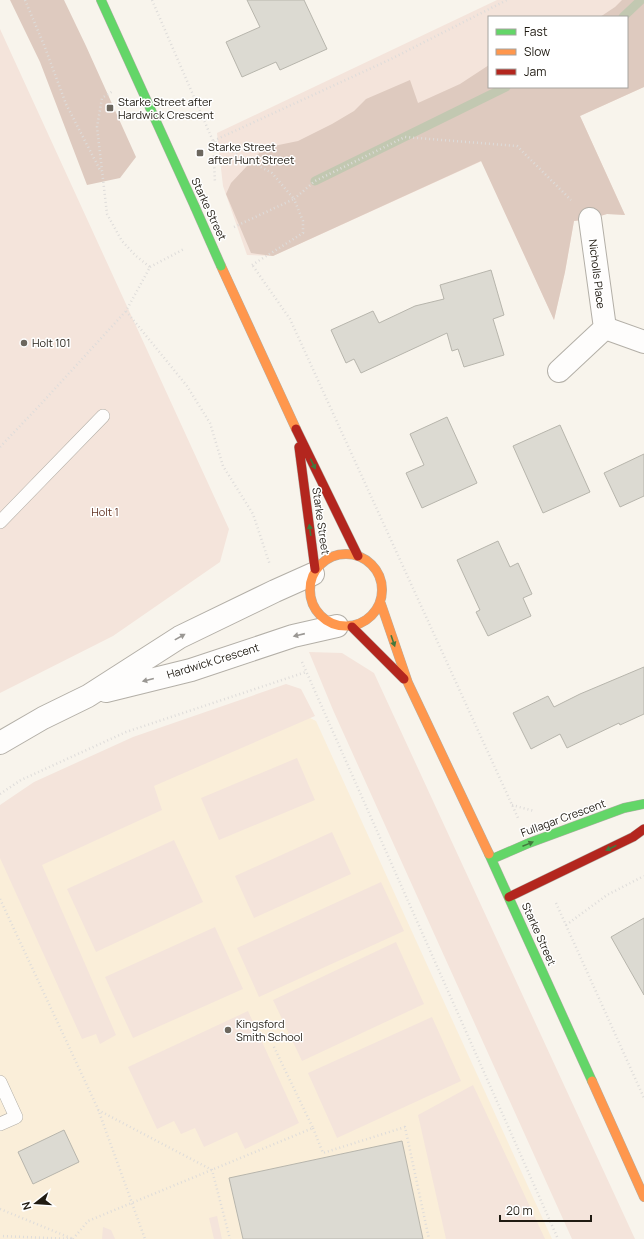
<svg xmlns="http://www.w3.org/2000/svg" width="644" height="1239" font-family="Manrope,sans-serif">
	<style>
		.built { fill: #faeed9 }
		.green { fill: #f4e4db; fill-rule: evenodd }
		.forest { fill: #decabf }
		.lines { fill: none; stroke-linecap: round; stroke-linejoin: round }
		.stream { stroke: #c2c8b1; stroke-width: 9 }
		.building { fill: #dcdad2; stroke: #b7b5ac }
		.lane-casing { stroke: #b3afa7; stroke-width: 14 }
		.street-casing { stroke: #b3afa7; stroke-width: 24 }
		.fast-casing { stroke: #b3afa7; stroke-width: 10 }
		.slow-casing { stroke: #b3afa7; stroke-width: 10 }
		.jam-casing { stroke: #b3afa7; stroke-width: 10 }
		.path { stroke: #dedcda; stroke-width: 2.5; stroke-dasharray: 1 3; stroke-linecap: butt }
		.lane { stroke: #fefdfc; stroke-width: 13 }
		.street { stroke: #fefdfc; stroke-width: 22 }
		.fast { stroke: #63d668; stroke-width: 9 }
		.slow { stroke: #ff974d; stroke-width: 9 }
		.jam { stroke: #b3261e; stroke-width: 9 }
		.fast-bridge-casing { stroke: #b3afa7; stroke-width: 10; stroke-linecap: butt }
		.fast-bridge { stroke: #63d668; stroke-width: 9 }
		.oneway { fill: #42783d }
		.oneway2 { fill: #9a9793 }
		.poi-dot { fill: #6c675e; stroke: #fff; stroke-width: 1.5 }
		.labels { text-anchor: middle; stroke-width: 3; stroke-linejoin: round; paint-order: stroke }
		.poi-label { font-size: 11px; fill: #201b12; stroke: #fff; text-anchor: start }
		.street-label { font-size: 11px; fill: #201b12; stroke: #fff }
		.park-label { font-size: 11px; fill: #613222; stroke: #fff }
	</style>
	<rect width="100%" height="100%" fill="#f8f4ec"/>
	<!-- built -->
	<path class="built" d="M284 705 316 721 552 1239H0V820Z"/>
	<!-- green -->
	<path class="green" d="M497 0H644V87L580 116 625 215 607 214 590 219 574 221 565 272 554 320 482 161 273 256 247 255 223 186 217 133ZM489 17H627V87H489Z
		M0 29 229 529 220 562 113 636 0 693Z
		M309 652 342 653 374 673 635 1239H572L333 710Z
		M286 684 301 689 315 716 154 786 162 810 42 865 116 1035 100 1044 96 1034 82 1039 0 858V805L34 782 133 737Z
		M297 758 315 800 219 840 201 798Z
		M332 832 351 874 254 918 235 876Z
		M174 840 203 902 96 952 67 889Z
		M381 882 404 931 259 997 237 948Z
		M215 927 243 989 133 1038 105 977Z
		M396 942 424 1004 302 1061 273 1000Z
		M248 1011 299 1123 245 1149 237 1132 204 1147 195 1128 181 1134 174 1121 157 1129 128 1067Z
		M432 1017 461 1081 337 1138 308 1073Z
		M473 1085 545 1239H446L418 1115Z
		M217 1216 222 1239H214L209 1218Z
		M103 1227 111 1230 115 1239H102Z"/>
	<!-- forest -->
	<path class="forest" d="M10 0H64L86 46 136 157 120 178 87 185 40 62Z
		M622 0H644V87L580 116 625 215 607 214 590 219 574 221 565 272 554 320 481 161 273 256 251 253 226 194 231 183 264 148 298 141 332 124 354 111 366 99 410 80 418 103 460 84 489 65V87H627V17H600L615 7Z"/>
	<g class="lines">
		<!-- stream -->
		<path class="stream" d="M623 17 641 0
			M315 181 506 87"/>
	</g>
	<!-- building -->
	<path class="building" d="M247 0H304L327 49 280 70 276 62 242 77 226 42 260 27Z
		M491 270 504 315 493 319 504 355 464 367 458 349 452 351 447 333 361 373 354 359 346 363 331 330 373 311 379 323 415 306 444 299 440 285Z
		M447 417 477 483 422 508 406 473 424 465 410 434Z
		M560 425 590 492 543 513 513 446Z
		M644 454V496L620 507 604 473Z
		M498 541 510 567 518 563 532 594 523 598 531 616 488 636 476 612 480 610 457 560Z
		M644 667V714L620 725 619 723 567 748 560 734 531 749 513 713 548 696 554 707 580 694Z
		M644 918V995L611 937Z
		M64 1130 79 1162 33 1184 18 1152Z
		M402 1141 423 1239H243L229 1178Z"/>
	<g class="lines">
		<defs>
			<path id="lane" d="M0 522 103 416
				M0 1082 16 1117 0 1124"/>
			<path id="street" d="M590 219 605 328 644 342
				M559 371 605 328
				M106 691 191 670 293 636 337 626
				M0 743 43 718 88 696 180 637 275 591 313 574"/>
			<path id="fast" d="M101 0 195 207
				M489 854 592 1081
				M492 859 529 843 624 808 644 804"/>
			<path id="slow" d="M221 266 296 429
				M310 590a36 36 0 1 1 72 0a36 36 0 1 1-72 0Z
				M381 604 408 683 489 854
				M592 1081 644 1197"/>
			<path id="jam" d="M296 429 358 556
				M299 447 315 569
				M352 627 404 679
				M509 897 633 837 644 829"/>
		</defs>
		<!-- lane casing -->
		<use href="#lane" class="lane-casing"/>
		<!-- street casing -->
		<use href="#street" class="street-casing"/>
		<!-- fast casing -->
		<use href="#fast" class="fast-casing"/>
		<!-- slow casing -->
		<use href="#slow" class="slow-casing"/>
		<!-- jam casing -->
		<use href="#jam" class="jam-casing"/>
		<!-- path -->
		<path class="path" d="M25 0 44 45 66 104 101 172
			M152 0 213 141 215 183
			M234 227 294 199 272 173 213 141 389 60 507 0
			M252 265 303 233V221L294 199 315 181 405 137 517 146 571 200
			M253 266 290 319 518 818
			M150 267 184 249
			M126 311 187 386 210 423 223 466 253 514 270 565
			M0 447 40 405 126 311 150 267 136 256 122 241 107 214 97 127 102 98 113 91
			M302 662 558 1239
			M0 794 21 780 126 732 306 672
			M512 805 534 811
			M0 899 98 1109 145 1239
			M556 903 644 1098
			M566 925 607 895 644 876
			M98 1110 212 1170 230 1239
			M313 1128 323 1153 405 1127 429 1239
			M0 1209 73 1239 0 1236
			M73 1239 88 1221 313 1128 273 1045"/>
		<!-- lane -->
		<use href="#lane" class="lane"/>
		<!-- street -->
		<use href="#street" class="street"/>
		<!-- fast -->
		<use href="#fast" class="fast"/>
		<!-- slow -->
		<use href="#slow" class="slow"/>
		<!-- jam -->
		<use href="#jam" class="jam"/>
		<defs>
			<path id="fast-bridge" d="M195 207 221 266"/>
		</defs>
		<!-- fast-bridge casing -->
		<use href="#fast-bridge" class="fast-bridge-casing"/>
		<!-- fast-bridge -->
		<use href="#fast-bridge" class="fast-bridge"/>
	</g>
	<!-- one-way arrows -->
	<defs><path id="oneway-solid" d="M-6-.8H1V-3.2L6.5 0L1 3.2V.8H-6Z"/></defs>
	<g class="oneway">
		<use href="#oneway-solid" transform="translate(313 464) rotate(64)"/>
		<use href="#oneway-solid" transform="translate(310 530) rotate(-98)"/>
		<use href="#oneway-solid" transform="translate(393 641) rotate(71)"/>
		<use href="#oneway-solid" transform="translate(528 844) rotate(-22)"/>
		<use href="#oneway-solid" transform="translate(611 848) rotate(154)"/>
	</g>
	<g class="oneway2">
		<use href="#oneway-solid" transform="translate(299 635) rotate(167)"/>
		<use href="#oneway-solid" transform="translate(180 637) rotate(-29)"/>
		<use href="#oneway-solid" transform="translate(148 680) rotate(166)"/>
	</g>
	<!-- markers -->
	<g class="poi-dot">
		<rect x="106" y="104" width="8" height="8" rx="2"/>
		<rect x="196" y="149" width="8" height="8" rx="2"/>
		<circle cx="24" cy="343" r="4"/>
		<circle cx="228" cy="1030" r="4"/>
	</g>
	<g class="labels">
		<!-- poi labels -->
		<g class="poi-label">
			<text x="118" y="106">Starke Street after<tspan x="118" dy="13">Hardwick Crescent</tspan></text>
			<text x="208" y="151">Starke Street<tspan x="208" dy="13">after Hunt Street</tspan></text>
			<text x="32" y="347">Holt 101</text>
			<text x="236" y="1028">Kingsford<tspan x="236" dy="13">Smith School</tspan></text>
		</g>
		<!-- street labels -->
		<g class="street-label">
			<text transform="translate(209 209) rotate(65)" y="4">Starke Street</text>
			<text transform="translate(597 274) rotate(83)" y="4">Nicholls Place</text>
			<text transform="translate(321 521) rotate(82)" y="4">Starke Street</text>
			<text transform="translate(213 661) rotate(-17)" y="4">Hardwick Crescent</text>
			<text transform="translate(563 818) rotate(-20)" y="4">Fullagar Crescent</text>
			<text transform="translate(539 934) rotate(66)" y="4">Starke Street</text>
		</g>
		<!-- park labels -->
		<g class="park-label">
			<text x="105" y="516">Holt 1</text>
		</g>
	</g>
	<!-- legend -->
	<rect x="488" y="16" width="140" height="72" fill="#ffffff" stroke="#a6a4a0"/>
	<rect x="496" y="29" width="20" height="6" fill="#63d668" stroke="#a6a4a0"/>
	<text x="524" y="36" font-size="12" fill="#201b12">Fast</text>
	<rect x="496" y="49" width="20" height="6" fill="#ff974d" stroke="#a6a4a0"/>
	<text x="524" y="56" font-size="12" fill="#201b12">Slow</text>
	<rect x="496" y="69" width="20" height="6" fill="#b3261e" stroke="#a6a4a0"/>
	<text x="524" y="76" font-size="12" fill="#201b12">Jam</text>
	<!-- north arrow -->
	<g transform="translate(36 1203) rotate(253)" stroke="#ffffff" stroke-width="3" paint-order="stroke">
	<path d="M0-3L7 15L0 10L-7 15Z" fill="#201b12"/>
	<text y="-6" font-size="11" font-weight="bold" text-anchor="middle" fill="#201b12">N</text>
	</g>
	<!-- scale -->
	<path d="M500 1215v6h91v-6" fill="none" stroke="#201b12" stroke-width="2"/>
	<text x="506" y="1215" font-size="12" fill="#201b12" stroke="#ffffff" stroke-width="3" paint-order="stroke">20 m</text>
</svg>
